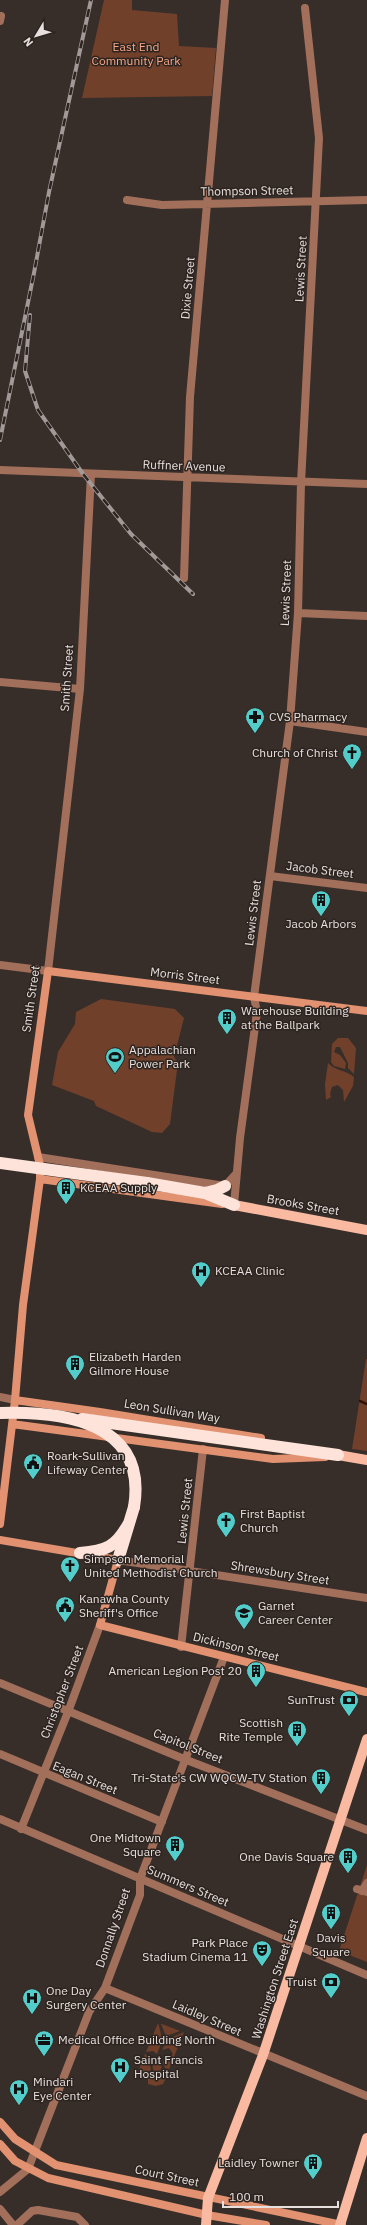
<svg xmlns="http://www.w3.org/2000/svg" width="367" height="2225" font-family="'IBM Plex Sans',sans-serif">
	<style>
		.green { fill: #70402b }
		.lines { fill: none; stroke-linecap: round; stroke-linejoin: round }
		.stream { stroke: #331104; stroke-width: 2.5 }
		.street { stroke: #a26f5b; stroke-width: 8 }
		.secondary { stroke: #e29271; stroke-width: 8 }
		.primary { stroke: #f9baa1; stroke-width: 10 }
		.highway { stroke: #fde3d9; stroke-width: 12 }
		.rail-casing { stroke: #a29a98; stroke-width: 4 }
		.rail { stroke: #2d2420; stroke-width: 2.5; stroke-dasharray: 8; stroke-linecap: butt }
		.highway-bridge { stroke: #fde3d9; stroke-width: 12 }
		.labels { text-anchor: middle; stroke-width: 3; stroke-linejoin: round; paint-order: stroke }
		.park-label { font-size: 12px; fill: #f7a888; stroke: #2d2420 }
		.street-label { font-size: 12px; fill: #e7e0de; stroke: #2d2420 }
		.poi-label { font-size: 12px; fill: #e7e0de; stroke: #2d2420; text-anchor: start }
	</style>
	<rect width="100%" height="100%" fill="#372e2a"/>
	<!-- green -->
	<path class="green" d="M104 0H132V10L177 14 179 46 216 48 212 96 82 98Z
		M101 999 175 1009 184 1018 174 1057 178 1062 170 1124 162 1133 152 1132 96 1106 94 1101 52 1085 58 1052 75 1024 76 1012Z
		M338 1038H348L356 1048 354 1074 348 1068V1063L340 1047H336L334 1052 340 1055 346 1063 345 1069 334 1066 331 1062 332 1044Z
		M328 1063C335 1071 346 1070 354 1077L353 1086 344 1102 343 1090 338 1085 332 1087 330 1094 331 1097 326 1100 325 1084Z
		M366 1359H367V1451L352 1449Z
		M367 1865V1962L339 1951Z
		M158 2023C162 2036 163 2041 157 2054L153 2051 146 2052Z
		M161 2024H162L180 2031 166 2036Z
		M184 2032 169 2069 165 2068 163 2062 173 2054 169 2048 162 2050 168 2039Z
		M145 2054 152 2061 150 2065 151 2070 144 2073 138 2072Z
		M152.5 2067a4.5 4.5 0 1 1 9 0a4.5 4.5 0 1 1-9 0Z
		M163 2071 169 2072 163 2084 156 2086 148 2084V2078L152 2072 158 2074Z"/>
	<g class="lines">
		<!-- stream -->
		<path class="stream" d="M360 1401 367 1404"/>
		<!-- street -->
		<path class="street" d="M0 21 1 16
			M127 200 162 205 367 200
			M0 470 367 484
			M184 578 190 397 225 0
			M298 613 367 616
			M0 682 80 689
			M290 721 367 732
			M270 876 367 888
			M0 965 48 971 80 689 91 474
			M38 1157 225 1186 236 1174
			M234 1205 240 1138 257 1012 254 997 290 721 298 613 301 483 319 138 305 8
			M0 1397 15 1400
			M118 1560 367 1598
			M181 1647 203 1449
			M0 1683 184 1759 367 1830
			M0 1754 162 1822
			M0 1819 367 1975
			M21 1829 68 1712 100 1625
			M357 1889 367 1892
			M362 1891 367 1883
			M105 1988 367 2096
			M0 2192 28 2169 89 2012 105 1988 140 1895V1879L224 1657
			M0 2209 13 2225
			M17 2225 32 2211 38 2210 77 2217 85 2225"/>
		<!-- secondary -->
		<path class="secondary" d="M40 1179 222 1204
			M15 1400 100 1412 261 1438
			M12 1424 273 1459 325 1457
			M0 1524 15 1400 23 1305 40 1179V1165L28 1115 48 971 367 1011
			M0 1540 118 1560 100 1625 366 1692
			M0 2122 15 2139 56 2165 342 2225
			M0 2144 15 2161 48 2178 207 2215 266 2225"/>
		<!-- primary -->
		<path class="primary" d="M234 1205 367 1230
			M338 1455 367 1460
			M206 2225 208 2198 263 2055 367 1739
			M340 2225 367 2138"/>
		<!-- highway -->
		<path class="highway" d="M147 1183 205 1193 234 1205
			M205 1193 217 1190 225 1186
			M82 1419 338 1455
			M80 1553C106 1551 116 1547 129 1523
			M118 1560 134 1507"/>
		<defs>
			<path id="rail" d="M30 315 25 371 38 410 83 474 131 534 193 594
				M0 440 34 273 49 192 91 0"/>
		</defs>
		<!-- rail casing -->
		<use href="#rail" class="rail-casing"/>
		<!-- rail -->
		<use href="#rail" class="rail"/>
		<!-- highway-bridge -->
		<path class="highway-bridge" d="M0 1163 147 1183
			M0 1413C63 1411 148 1422 134 1507"/>
	</g>
	<!-- icons -->
	<defs>
		<symbol id="pharmacy-pin" viewBox="-11 -11 22 30"><path d="M0 17L-7.5 6A9.5 9.5 0 1 1 7.5 6Z" fill="#53cdca" stroke="#2d2420"/><path d="M-2-6h4v4h4v4h-4v4h-4v-4h-4v-4h4Z" fill="#111"/></symbol>
		<symbol id="church-pin" viewBox="-11 -11 22 30"><path d="M0 17L-7.5 6A9.5 9.5 0 1 1 7.5 6Z" fill="#53cdca" stroke="#2d2420"/><path d="M-1.2-6h2.4v3.5h3.3v2.4h-3.3V6h-2.4V-.1h-3.3v-2.4h3.3Z" fill="#111"/></symbol>
		<symbol id="building-pin" viewBox="-11 -11 22 30"><path d="M0 17L-7.5 6A9.5 9.5 0 1 1 7.5 6Z" fill="#53cdca" stroke="#2d2420"/><path d="M-4-6H4V6H1V3H-1V6H-4ZM-2.5-4.3h1.7v1.8h-1.7ZM.8-4.3h1.7v1.8H.8ZM-2.5-1h1.7V.8h-1.7ZM.8-1h1.7V.8H.8Z" fill="#111"/></symbol>
		<symbol id="stadium-pin" viewBox="-11 -11 22 30"><path d="M0 17L-7.5 6A9.5 9.5 0 1 1 7.5 6Z" fill="#53cdca" stroke="#2d2420"/><path d="M0-5a6.5 5 0 1 0 0 10a6.5 5 0 1 0 0-10ZM-3.5-1.8h7v3.6h-7Z" fill="#111"/></symbol>
		<symbol id="hospital-pin" viewBox="-11 -11 22 30"><path d="M0 17L-7.5 6A9.5 9.5 0 1 1 7.5 6Z" fill="#53cdca" stroke="#2d2420"/><path d="M-5-5h3v3.5h4V-5h3V5h-3V1.5h-4V5h-3Z" fill="#111"/></symbol>
		<symbol id="civic-pin" viewBox="-11 -11 22 30"><path d="M0 17L-7.5 6A9.5 9.5 0 1 1 7.5 6Z" fill="#53cdca" stroke="#2d2420"/><path d="M-.6-6.5H3V-4.5H.6V-3L4-1V1h2V6H-6V1h2V-1L-.6-3ZM-1.2 2.5V6h2.4V2.5Z" fill="#111"/></symbol>
		<symbol id="school-pin" viewBox="-11 -11 22 30"><path d="M0 17L-7.5 6A9.5 9.5 0 1 1 7.5 6Z" fill="#53cdca" stroke="#2d2420"/><path d="M0-5L7-2L0 1L-7-2ZM-4 1L0 2.5L4 1V4Q0 6-4 4Z" fill="#111"/></symbol>
		<symbol id="bank-pin" viewBox="-11 -11 22 30"><path d="M0 17L-7.5 6A9.5 9.5 0 1 1 7.5 6Z" fill="#53cdca" stroke="#2d2420"/><path d="M-6-4H6V4H-6ZM0-2.3a2.3 2.3 0 1 0 0 4.6a2.3 2.3 0 1 0 0-4.6Z" fill="#111"/></symbol>
		<symbol id="theatre-pin" viewBox="-11 -11 22 30"><path d="M0 17L-7.5 6A9.5 9.5 0 1 1 7.5 6Z" fill="#53cdca" stroke="#2d2420"/><path d="M-5-5.5Q0-4 5-5.5V0Q5 5 0 6Q-5 5-5 0ZM-3.3-2.5H-1v1.5H-3.3ZM1-2.5H3.3v1.5H1ZM-2.8 1Q0 5.5 2.8 1Z" fill="#111"/></symbol>
		<symbol id="office-pin" viewBox="-11 -11 22 30"><path d="M0 17L-7.5 6A9.5 9.5 0 1 1 7.5 6Z" fill="#53cdca" stroke="#2d2420"/><path d="M-6-3h4V-5.5h4V-3h4V5H-6ZM-1-4.5V-3h2v-1.5ZM-6 0V1H6V0Z" fill="#111"/></symbol>
	</defs>
	<g fill-rule="evenodd">
		<use href="#pharmacy-pin" x="244" y="706" width="22" height="30"/>
		<use href="#church-pin" x="341" y="742" width="22" height="30"/>
		<use href="#building-pin" x="310" y="889" width="22" height="30"/>
		<use href="#building-pin" x="216" y="1007" width="22" height="30"/>
		<use href="#stadium-pin" x="104" y="1046" width="22" height="30"/>
		<use href="#building-pin" x="55" y="1177" width="22" height="30"/>
		<use href="#hospital-pin" x="190" y="1260" width="22" height="30"/>
		<use href="#building-pin" x="64" y="1353" width="22" height="30"/>
		<use href="#civic-pin" x="22" y="1452" width="22" height="30"/>
		<use href="#church-pin" x="215" y="1510" width="22" height="30"/>
		<use href="#church-pin" x="59" y="1555" width="22" height="30"/>
		<use href="#civic-pin" x="54" y="1595" width="22" height="30"/>
		<use href="#school-pin" x="233" y="1602" width="22" height="30"/>
		<use href="#building-pin" x="245" y="1660" width="22" height="30"/>
		<use href="#bank-pin" x="338" y="1689" width="22" height="30"/>
		<use href="#building-pin" x="286" y="1719" width="22" height="30"/>
		<use href="#building-pin" x="310" y="1767" width="22" height="30"/>
		<use href="#building-pin" x="164" y="1834" width="22" height="30"/>
		<use href="#building-pin" x="337" y="1846" width="22" height="30"/>
		<use href="#building-pin" x="320" y="1902" width="22" height="30"/>
		<use href="#theatre-pin" x="251" y="1939" width="22" height="30"/>
		<use href="#bank-pin" x="320" y="1971" width="22" height="30"/>
		<use href="#hospital-pin" x="21" y="1987" width="22" height="30"/>
		<use href="#office-pin" x="33" y="2029" width="22" height="30"/>
		<use href="#hospital-pin" x="109" y="2056" width="22" height="30"/>
		<use href="#hospital-pin" x="8" y="2078" width="22" height="30"/>
		<use href="#building-pin" x="302" y="2152" width="22" height="30"/>
	</g>
	<g class="labels">
		<!-- park labels -->
		<g class="park-label">
			<text x="136" y="51">East End<tspan x="136" dy="14">Community Park</tspan></text>
		</g>
		<!-- street labels -->
		<g class="street-label">
			<text transform="translate(247 191) rotate(-1)" y="4">Thompson Street</text>
			<text transform="translate(301 269) rotate(-87)" y="4">Lewis Street</text>
			<text transform="translate(188 288) rotate(-85)" y="4">Dixie Street</text>
			<text transform="translate(184 466) rotate(2)" y="4">Ruffner Avenue</text>
			<text transform="translate(286 593) rotate(-88)" y="4">Lewis Street</text>
			<text transform="translate(67 678) rotate(-86)" y="4">Smith Street</text>
			<text transform="translate(320 870) rotate(7)" y="4">Jacob Street</text>
			<text transform="translate(253 913) rotate(-83)" y="4">Lewis Street</text>
			<text transform="translate(185 976) rotate(7)" y="4">Morris Street</text>
			<text transform="translate(31 999) rotate(-82)" y="4">Smith Street</text>
			<text transform="translate(303 1205) rotate(10)" y="4">Brooks Street</text>
			<text transform="translate(172 1411) rotate(9)" y="4">Leon Sullivan Way</text>
			<text transform="translate(185 1511) rotate(-84)" y="4">Lewis Street</text>
			<text transform="translate(280 1573) rotate(9)" y="4">Shrewsbury Street</text>
			<text transform="translate(236 1647) rotate(14)" y="4">Dickinson Street</text>
			<text transform="translate(62 1692) rotate(-69)" y="4">Christopher Street</text>
			<text transform="translate(188 1746) rotate(22)" y="4">Capitol Street</text>
			<text transform="translate(85 1778) rotate(22)" y="4">Eagan Street</text>
			<text transform="translate(188 1886) rotate(23)" y="4">Summers Street</text>
			<text transform="translate(113 1928) rotate(-71)" y="4">Donnally Street</text>
			<text transform="translate(275 1979) rotate(-72)" y="4">Washington Street East</text>
			<text transform="translate(207 2018) rotate(23)" y="4">Laidley Street</text>
			<text transform="translate(167 2176) rotate(12)" y="4">Court Street</text>
		</g>
		<!-- poi labels -->
		<g class="poi-label">
			<text x="269" y="721">CVS Pharmacy</text>
			<text x="338" y="757" text-anchor="end">Church of Christ</text>
			<text x="321" y="928" text-anchor="middle">Jacob Arbors</text>
			<text x="241" y="1015">Warehouse Building<tspan x="241" dy="14">at the Ballpark</tspan></text>
			<text x="129" y="1054">Appalachian<tspan x="129" dy="14">Power Park</tspan></text>
			<text x="80" y="1192">KCEAA Supply</text>
			<text x="215" y="1275">KCEAA Clinic</text>
			<text x="89" y="1361">Elizabeth Harden<tspan x="89" dy="14">Gilmore House</tspan></text>
			<text x="47" y="1460">Roark-Sullivan<tspan x="47" dy="14">Lifeway Center</tspan></text>
			<text x="240" y="1518">First Baptist<tspan x="240" dy="14">Church</tspan></text>
			<text x="84" y="1563">Simpson Memorial<tspan x="84" dy="14">United Methodist Church</tspan></text>
			<text x="79" y="1603">Kanawha County<tspan x="79" dy="14">Sheriff's Office</tspan></text>
			<text x="258" y="1610">Garnet<tspan x="258" dy="14">Career Center</tspan></text>
			<text x="242" y="1675" text-anchor="end">American Legion Post 20</text>
			<text x="335" y="1704" text-anchor="end">SunTrust</text>
			<text x="283" y="1727" text-anchor="end">Scottish<tspan x="283" dy="14">Rite Temple</tspan></text>
			<text x="307" y="1782" text-anchor="end">Tri-State's CW WQCW-TV Station</text>
			<text x="161" y="1842" text-anchor="end">One Midtown<tspan x="161" dy="14">Square</tspan></text>
			<text x="334" y="1861" text-anchor="end">One Davis Square</text>
			<text x="331" y="1942" text-anchor="middle">Davis<tspan x="331" dy="14">Square</tspan></text>
			<text x="248" y="1947" text-anchor="end">Park Place<tspan x="248" dy="14">Stadium Cinema 11</tspan></text>
			<text x="317" y="1986" text-anchor="end">Truist</text>
			<text x="46" y="1995">One Day<tspan x="46" dy="14">Surgery Center</tspan></text>
			<text x="58" y="2044">Medical Office Building North</text>
			<text x="134" y="2064">Saint Francis<tspan x="134" dy="14">Hospital</tspan></text>
			<text x="33" y="2086">Mindari<tspan x="33" dy="14">Eye Center</tspan></text>
			<text x="299" y="2167" text-anchor="end">Laidley Towner</text>
		</g>
	</g>
	<!-- north arrow -->
	<g transform="translate(36 36) rotate(232)" stroke="#2d2420" stroke-width="3" paint-order="stroke">
	<path d="M0-3L7 15L0 10L-7 15Z" fill="#e7e0de"/>
	<text y="-6" font-size="11" font-weight="bold" text-anchor="middle" fill="#e7e0de">N</text>
	</g>
	<!-- scale -->
	<path d="M223 2201v6h115v-6" fill="none" stroke="#e7e0de" stroke-width="2"/>
	<text x="229" y="2201" font-size="12" fill="#e7e0de" stroke="#2d2420" stroke-width="3" paint-order="stroke">100 m</text>
</svg>
